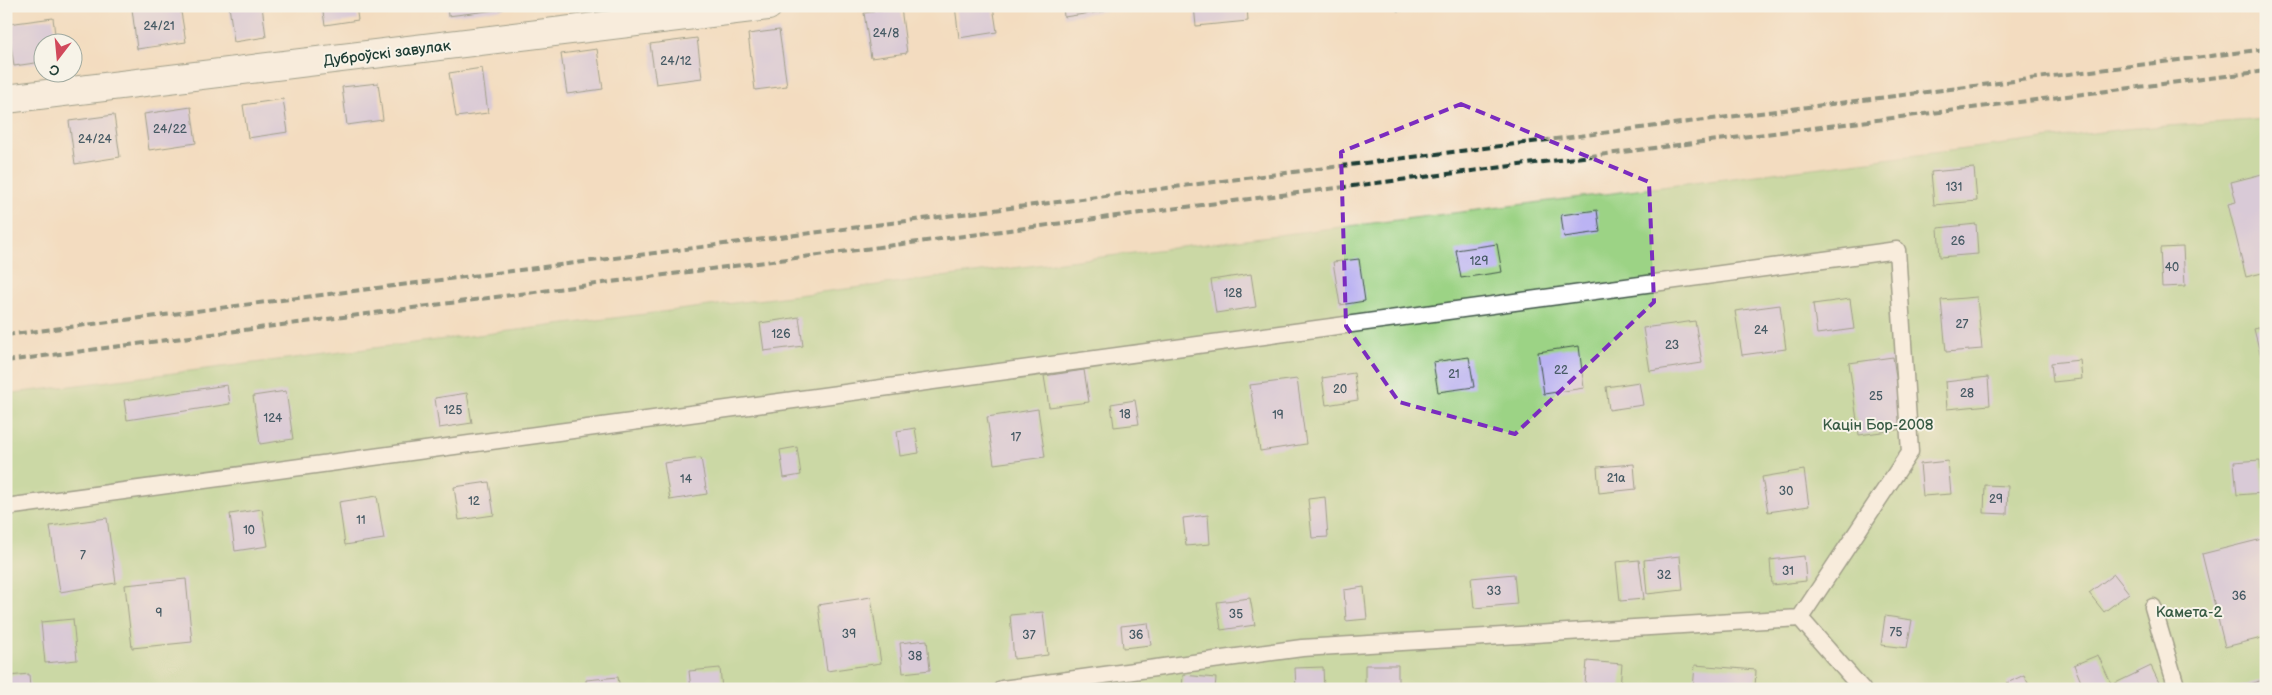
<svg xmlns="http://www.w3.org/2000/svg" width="2272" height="695" font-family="'Balsamiq Sans',sans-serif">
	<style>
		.green { fill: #9cd385; stroke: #5e885c }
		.building { fill: #bbb3f3 }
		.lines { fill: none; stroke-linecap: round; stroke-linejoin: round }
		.service-casing { stroke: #3f5549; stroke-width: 19 }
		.minor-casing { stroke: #3f5549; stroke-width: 30 }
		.service { stroke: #fff; stroke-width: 16 }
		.minor { stroke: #fff; stroke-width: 28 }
		.rail { stroke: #1f3d34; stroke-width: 4; stroke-dasharray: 8 4; stroke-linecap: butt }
		.marked { fill: none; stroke: #7b2cbf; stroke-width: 4; stroke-dasharray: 10 6; stroke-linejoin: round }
		.labels { text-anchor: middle; stroke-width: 4; stroke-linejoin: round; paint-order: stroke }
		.number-label { font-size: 12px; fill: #465a64 }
		.street-label { font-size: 15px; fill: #1f3d34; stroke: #f7f3e8 }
		.park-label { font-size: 15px; fill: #385b44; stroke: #f7f3e8 }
	</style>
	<rect width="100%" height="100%" fill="#f7f3e8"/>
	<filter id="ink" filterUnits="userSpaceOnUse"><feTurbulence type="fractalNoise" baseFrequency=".02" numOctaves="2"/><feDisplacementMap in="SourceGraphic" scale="10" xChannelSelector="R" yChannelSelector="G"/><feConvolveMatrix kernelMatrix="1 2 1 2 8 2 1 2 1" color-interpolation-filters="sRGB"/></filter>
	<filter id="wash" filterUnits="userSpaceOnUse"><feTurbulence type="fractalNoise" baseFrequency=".0096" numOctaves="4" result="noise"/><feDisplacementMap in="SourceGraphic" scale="20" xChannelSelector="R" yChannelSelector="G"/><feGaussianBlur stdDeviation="1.12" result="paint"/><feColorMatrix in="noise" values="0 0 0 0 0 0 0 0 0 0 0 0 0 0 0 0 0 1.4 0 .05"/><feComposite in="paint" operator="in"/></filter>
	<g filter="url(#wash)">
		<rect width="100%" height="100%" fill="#f3dcc0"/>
		<!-- green -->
		<path class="green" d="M2266 119V689H6V394L2125 129Z"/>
		<g id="blocks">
			<!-- building -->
			<path class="building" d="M148 6H180L186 42 137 49 132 9Z
				M229 6H262L266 37 234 42Z
				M322 6H356L358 20 325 25Z
				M447 6H504V9L448 16Z
				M955 6H993L997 32 959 38Z
				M1063 6H1104L1105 11 1064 17Z
				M1194 6H1247L1248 21 1196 26Z
				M1396 6H1436V8L1397 11Z
				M901 8 907 53 871 58 864 13Z
				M53 18 56 42H42V62L14 66 8 24Z
				M779 30 787 86 755 90 748 34Z
				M697 38 702 78 656 84 650 44Z
				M597 49 603 89 567 94 561 54Z
				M482 68 488 113 456 117 449 73Z
				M378 83 383 120 347 125 342 87Z
				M283 99 288 132 248 138 243 105Z
				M191 107 196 143 149 150 144 114Z
				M114 115 120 157 75 164 69 121Z
				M1974 168 1977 201 1934 205 1931 172Z
				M2266 173V272L2246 277 2228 204 2236 202 2231 182Z
				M1597 210 1600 232 1564 237 1561 215Z
				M1976 224 1978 254 1940 257 1938 228Z
				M1497 244 1502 272 1461 278 1456 250Z
				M2183 247 2185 286 2162 287 2160 248Z
				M1359 259 1365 301 1340 305 1333 262Z
				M1251 274 1256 307 1216 313 1211 280Z
				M1977 297 1982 349 1946 352 1941 300Z
				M1850 299 1854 329 1817 334 1813 304Z
				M1780 305 1786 349 1742 355 1735 311Z
				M799 317 803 346 764 351 760 323Z
				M1695 321 1702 363 1650 371 1643 328Z
				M2266 326V365H2263L2254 329Z
				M1579 346 1584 388 1544 394 1538 352Z
				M1469 357 1474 387 1438 392 1433 362Z
				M1893 357 1904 429 1859 435 1849 363Z
				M2080 360 2082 379 2053 382 2051 363Z
				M1084 370 1089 402 1049 407 1044 376Z
				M1354 373 1358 400 1326 405 1322 378Z
				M1988 377 1990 405 1947 409 1945 382Z
				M1297 379 1306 444 1260 451 1250 385Z
				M1639 382 1643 405 1609 410 1606 387Z
				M227 385 230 404 127 420 124 400Z
				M286 391 293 439 260 444 253 396Z
				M467 393 472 423 439 428 435 398Z
				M1135 400 1139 424 1114 427 1111 404Z
				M1038 409 1045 457 994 464 987 417Z
				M915 428 919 453 900 456 897 431Z
				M797 447 801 475 784 478 780 450Z
				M701 458 707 494 670 500 664 463Z
				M2260 460 2263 493 2237 495 2234 462Z
				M1948 461 1951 494 1923 496 1920 464Z
				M1634 464 1636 489 1599 493 1597 467Z
				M1804 470 1809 506 1768 512 1762 477Z
				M489 482 494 515 459 520 454 487Z
				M1985 485 2008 486 2007 514 1984 513Z
				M377 496 384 539 345 545 339 502Z
				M1325 497 1328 537 1312 538 1308 499Z
				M262 509 268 546 235 551 230 514Z
				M1208 515 1210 544 1186 546 1183 518Z
				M107 518 116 583 60 592 50 526Z
				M2266 538V637L2225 647 2202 554Z
				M1680 556 1683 590 1647 594 1644 560Z
				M1804 556 1806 581 1772 585 1770 560Z
				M1639 560 1644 599 1620 601 1616 562Z
				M1514 574 1517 604 1474 608 1471 578Z
				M2114 574 2129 593 2104 612 2089 593Z
				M186 579 192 642 132 648 125 585Z
				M1364 587 1367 619 1346 621 1344 590Z
				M871 597 881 663 827 671 818 605Z
				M1250 598 1255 625 1221 630 1217 602Z
				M1043 612 1048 655 1014 659 1010 615Z
				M1885 616 1912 620 1907 648 1881 645Z
				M73 619 77 660 45 663 41 622Z
				M1148 623 1151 645 1123 648 1121 626Z
				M927 640 930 670 903 673 900 643Z
				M2098 655 2111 683 2097 689H2084L2074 665Z
				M1587 661 1622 664 1620 687 1585 684Z
				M1365 665H1398V689H1365Z
				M1695 665 1756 670 1755 689H1693Z
				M2151 666 2162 689H2103Z
				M1323 667 1324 689H1296L1295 668Z
				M720 668 722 689H691L689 671Z
				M29 674 30 689H11L9 676Z
				M1183 675 1216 678 1215 689H1182Z
				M2024 675 2031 689H2009L2007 683Z
				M618 677 620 689H586V680Z
				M2263 680 2265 689H2235V688Z"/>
		</g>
	</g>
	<g filter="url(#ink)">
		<use href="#blocks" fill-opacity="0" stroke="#3f5549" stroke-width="1"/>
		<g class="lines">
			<defs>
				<path id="service" d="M6 507 1897 250 1910 452 1800 618 1862 689
					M2153 607 2177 689
					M1002 689 1302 648 1800 618"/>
				<path id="minor" d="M6 99 768 6"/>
			</defs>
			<!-- service casing -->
			<use href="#service" class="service-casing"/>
			<!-- minor casing -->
			<use href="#minor" class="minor-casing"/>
			<!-- service -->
			<use href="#service" class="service"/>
			<!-- minor -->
			<use href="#minor" class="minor"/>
			<!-- rail -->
			<path class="rail" d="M6 335 2266 49
				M6 361 1209 204 2266 71"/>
		</g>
	</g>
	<!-- marked area -->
	<path d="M0 0H2272V695H0ZM1461 104 1649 182 1654 302 1515 434 1399 402 1346 326 1341 152Z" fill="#f3dcc0" fill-opacity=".55" fill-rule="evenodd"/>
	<path class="marked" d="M1461 104 1649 182 1654 302 1515 434 1399 402 1346 326 1341 152Z"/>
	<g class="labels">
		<!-- number labels -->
		<g class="number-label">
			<text x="159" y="30">24/21</text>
			<text x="886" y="37">24/8</text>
			<text x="676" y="65">24/12</text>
			<text x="170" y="133">24/22</text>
			<text x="95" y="143">24/24</text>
			<text x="1954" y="191">131</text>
			<text x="1958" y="245">26</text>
			<text x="1479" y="265">129</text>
			<text x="2172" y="271">40</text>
			<text x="1233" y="297">128</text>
			<text x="1962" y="328">27</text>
			<text x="1761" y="334">24</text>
			<text x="781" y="338">126</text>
			<text x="1672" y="349">23</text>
			<text x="1561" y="374">22</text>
			<text x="1454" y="378">21</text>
			<text x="1340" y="393">20</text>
			<text x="1967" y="397">28</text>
			<text x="1876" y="400">25</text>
			<text x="453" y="414">125</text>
			<text x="1125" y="418">18</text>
			<text x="1278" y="419">19</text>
			<text x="273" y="422">124</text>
			<text x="1016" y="441">17</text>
			<text x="1616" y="482">21а</text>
			<text x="686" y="483">14</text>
			<text x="1786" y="495">30</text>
			<text x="1996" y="503">29</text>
			<text x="474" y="505">12</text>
			<text x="361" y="524">11</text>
			<text x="249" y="534">10</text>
			<text x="83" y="559">7</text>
			<text x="1788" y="575">31</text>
			<text x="1664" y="579">32</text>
			<text x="1494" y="595">33</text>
			<text x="2239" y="600">36</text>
			<text x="159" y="617">9</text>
			<text x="1236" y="618">35</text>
			<text x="1896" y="636">75</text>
			<text x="849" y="638">39</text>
			<text x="1029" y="639">37</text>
			<text x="1136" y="639">36</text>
			<text x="915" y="660">38</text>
		</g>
		<!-- street labels -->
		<g class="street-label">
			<text transform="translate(387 53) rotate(-7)" y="5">Дуброўскі завулак</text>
		</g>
		<!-- park labels -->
		<g class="park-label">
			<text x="1878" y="430">Кацін Бор-2008</text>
			<text x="2189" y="617">Камета-2</text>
		</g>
	</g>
	<!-- margin -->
	<rect width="2272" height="695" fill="none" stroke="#f7f3e8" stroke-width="25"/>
	<!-- north arrow -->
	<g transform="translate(58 58) rotate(196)"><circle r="24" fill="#f7f3e8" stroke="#a1aaa0"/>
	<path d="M0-4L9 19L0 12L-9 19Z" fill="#d1495b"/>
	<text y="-8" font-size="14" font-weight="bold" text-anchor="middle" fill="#1f3d34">С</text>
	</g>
</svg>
